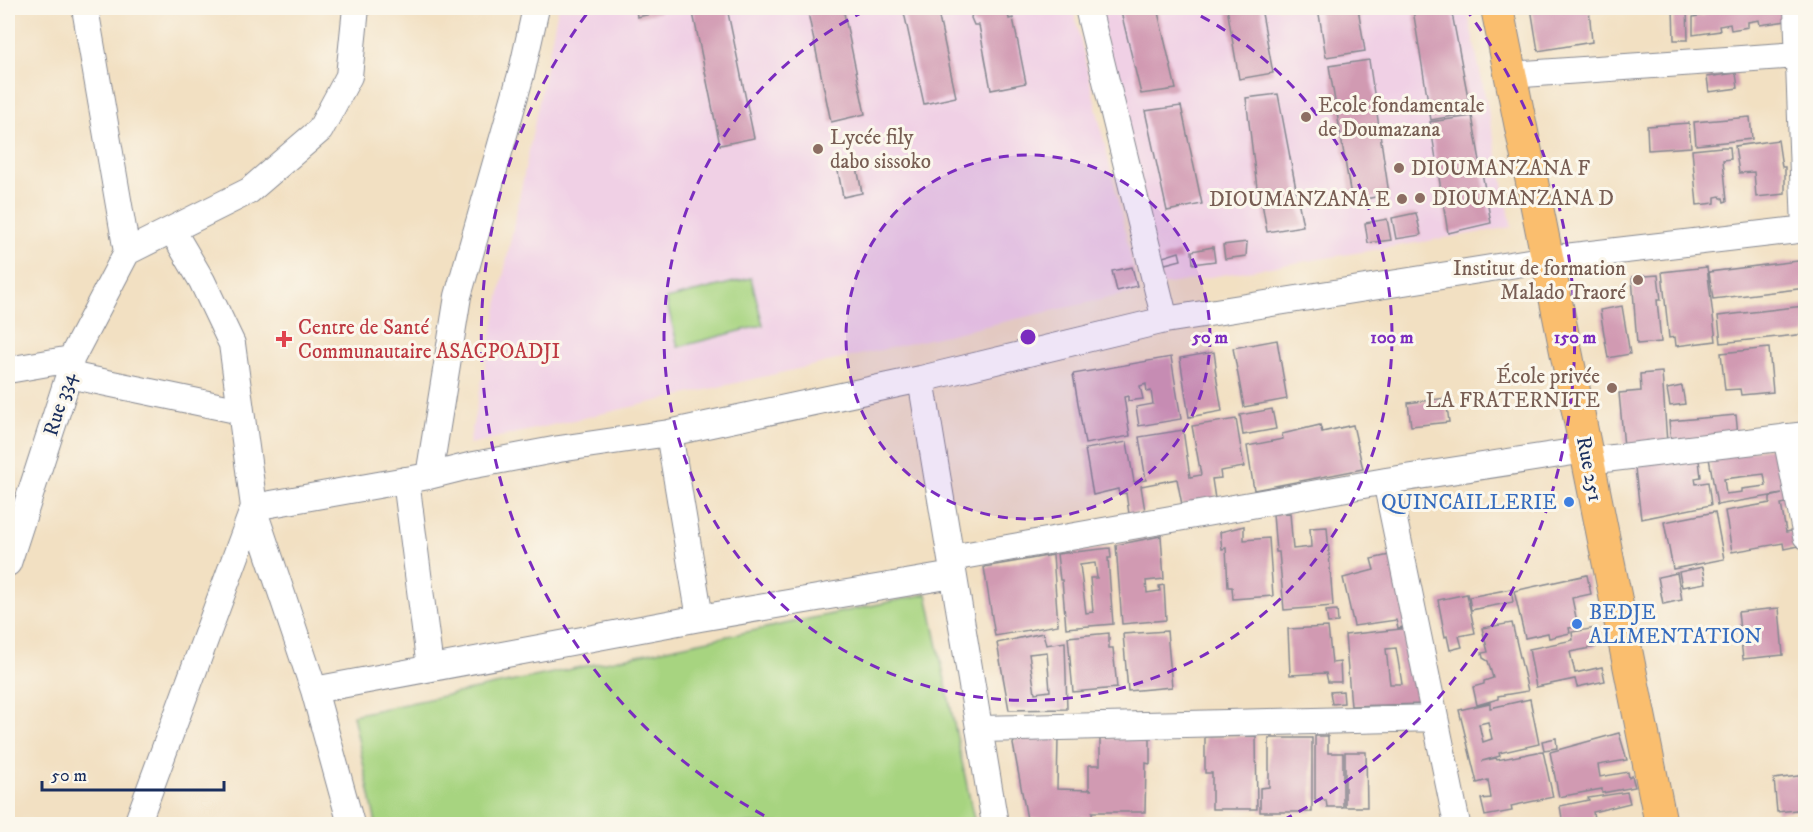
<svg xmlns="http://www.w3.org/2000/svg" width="1813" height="832" font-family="'IM FELL DW Pica',serif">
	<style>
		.built { fill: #f0d0e5 }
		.green { fill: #a7d480; stroke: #61826f; stroke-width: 1.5 }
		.building { fill: #d19ab2; fill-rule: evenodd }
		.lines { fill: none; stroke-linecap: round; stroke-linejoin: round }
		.minor-casing { stroke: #868890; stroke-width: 28 }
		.major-casing { stroke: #868890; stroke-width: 34 }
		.minor { stroke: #fff; stroke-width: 26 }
		.major { stroke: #fabe6e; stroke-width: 32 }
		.ring { fill: none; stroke: #7b2cbf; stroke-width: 3; stroke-dasharray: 10 8 }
		.education-dot { fill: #8d6e63; stroke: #fbf7ec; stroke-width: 2 }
		.health-dot { fill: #e0444e; stroke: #fbf7ec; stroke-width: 2 }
		.shop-dot { fill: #3f7fe0; stroke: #fbf7ec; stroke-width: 2 }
		.labels { text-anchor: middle; stroke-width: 6; stroke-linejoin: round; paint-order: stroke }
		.education-label { font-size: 21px; fill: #785e54; stroke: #fbf7ec; text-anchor: start }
		.health-label { font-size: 21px; fill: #be3a42; stroke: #fbf7ec; text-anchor: start }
		.street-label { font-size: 21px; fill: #1b2f5e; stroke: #fbf7ec }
		.shop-label { font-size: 21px; fill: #366cbe; stroke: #fbf7ec; text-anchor: end }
		.centre { fill: #7b2cbf; stroke: #fbf7ec; stroke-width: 3 }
		.ring-label { font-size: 18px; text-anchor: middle; font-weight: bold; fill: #7b2cbf; stroke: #fbf7ec; stroke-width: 6; stroke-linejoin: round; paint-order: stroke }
	</style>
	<rect width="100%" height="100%" fill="#fbf7ec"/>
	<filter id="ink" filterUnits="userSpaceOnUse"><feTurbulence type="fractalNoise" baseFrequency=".0167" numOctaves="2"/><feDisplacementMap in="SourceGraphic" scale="12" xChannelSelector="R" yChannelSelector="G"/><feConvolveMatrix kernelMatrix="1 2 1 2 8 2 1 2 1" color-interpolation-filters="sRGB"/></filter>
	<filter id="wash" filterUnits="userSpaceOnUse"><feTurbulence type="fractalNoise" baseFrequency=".008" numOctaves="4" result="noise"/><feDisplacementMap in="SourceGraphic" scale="24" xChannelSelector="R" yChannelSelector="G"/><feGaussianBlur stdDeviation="1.35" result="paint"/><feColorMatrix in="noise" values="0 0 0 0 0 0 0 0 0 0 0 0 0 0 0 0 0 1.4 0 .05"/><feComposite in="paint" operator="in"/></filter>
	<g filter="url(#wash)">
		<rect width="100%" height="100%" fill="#f2e0c2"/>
		<!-- built -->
		<path class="built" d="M558 8H1073L1139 291 469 444Z
			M1097 8H1467L1512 227 1162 285Z"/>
		<!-- green -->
		<path class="green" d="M751 278 763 325 678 347 666 299Z
			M927 594 975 824H376L353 715Z"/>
		<g id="blocks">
			<!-- building -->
			<path class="building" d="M636 8H659L660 12 637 17Z
				M692 8H727L754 138 720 145Z
				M807 8H843L865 114 831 122Z
				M903 8H937L956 97 924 104Z
				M997 8H1007L1009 19 1013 18 1026 83 991 90 979 25H974L971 18 972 13Z
				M1120 8H1157L1176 89 1141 94Z
				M1227 8H1261L1273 73 1239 79Z
				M1318 8H1358L1365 51 1326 57Z
				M1430 8H1451L1471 113 1431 120 1413 10Z
				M1531 8H1589L1592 42 1538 51Z
				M1673 8H1687L1688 40H1674Z
				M1703 8H1784L1786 21 1760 25 1759 20 1748 22V27L1731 30 1730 24 1719 26 1720 31 1693 35V17L1704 15Z
				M1369 60 1389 194 1352 202 1329 66Z
				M1736 73 1738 88 1709 92 1707 77Z
				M1278 94 1303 226 1267 232 1261 197 1276 194 1261 196 1260 188H1257L1246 98Z
				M1181 106 1202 204 1167 211 1145 111Z
				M1472 116 1491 223 1448 233 1430 122Z
				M1750 117 1752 139 1696 145 1694 122Z
				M1689 123 1691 147 1648 150 1647 126Z
				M1778 140 1782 167H1785V194L1756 197 1754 172 1739 173 1735 146Z
				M1722 147H1730L1731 159 1723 160 1727 201 1724 202 1723 198H1721L1720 196 1715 197V203L1697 205 1692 150Z
				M856 162 862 193 843 197 837 166Z
				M1416 213 1421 235 1396 239 1392 218Z
				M1387 219 1391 240 1368 243 1365 223Z
				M1247 242 1246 256 1225 259 1223 245Z
				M1213 247 1215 261 1193 264 1192 251Z
				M1179 252 1181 260 1165 264 1163 257Z
				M1806 260V288L1713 299 1709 272Z
				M1132 267 1137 286 1117 291 1112 271Z
				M1707 267 1716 341 1676 346 1675 337 1669 338 1662 272Z
				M1658 275 1661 300H1657L1661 342 1637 344 1632 277Z
				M1806 303V334L1721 343 1718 316 1804 306Z
				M1622 306 1630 354 1608 358 1600 310Z
				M1277 340 1287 399 1244 407 1233 348Z
				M1769 348 1773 392 1741 395 1740 389 1725 390 1721 353Z
				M1214 352 1216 366 1215 368 1222 411 1189 417 1180 358Z
				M1171 357 1181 419 1139 426 1136 407 1153 404 1151 391 1147 392 1146 384 1140 386 1143 399 1128 401V396L1124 397 1130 436 1085 444 1073 374Z
				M1662 372 1667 443 1624 447 1619 393 1641 391 1640 374Z
				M1682 386 1685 404 1670 406 1667 389Z
				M1446 398 1449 422 1411 426 1408 403Z
				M1272 409 1276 429 1243 435 1240 415Z
				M1736 415 1738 436 1671 442 1669 421Z
				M1236 419 1244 467 1220 471 1221 478 1212 479 1215 499 1182 505 1177 479 1141 486 1145 511 1129 514 1126 493 1119 494 1118 489 1093 495 1085 449 1127 442 1134 482 1146 480 1139 437 1183 430 1190 477 1201 475 1192 426Z
				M1320 425 1322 432 1353 425 1363 469 1254 490 1247 446 1283 439 1282 434Z
				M1782 446 1796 501 1781 504 1786 532 1801 529 1804 545 1784 549 1783 543 1732 552 1725 511 1770 503V497L1782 494 1717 505 1709 458ZM1764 474 1766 486 1742 489V492L1726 494 1724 479Z
				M1698 452 1701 477 1695 478 1696 484 1708 482 1711 505 1641 519 1634 460Z
				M1715 512 1724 559 1673 569 1664 522Z
				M1290 513 1293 549 1311 547 1310 528 1327 527 1333 606 1284 610 1279 552H1276L1273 514Z
				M1244 526V540L1269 538 1273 596 1233 599 1232 587H1228L1226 548 1222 549 1220 532Z
				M1161 536 1164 579 1146 581 1147 593 1160 591 1159 586 1164 585 1166 620 1122 624 1116 545Z
				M1110 548 1111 558H1108L1113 624 1066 628 1062 580H1060L1057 554ZM1095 563 1097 578H1090L1093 612 1086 613 1080 565Z
				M1394 554 1408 626 1398 628 1396 620 1354 626 1343 578 1374 570 1371 559Z
				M1053 555 1058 625 995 636 984 567Z
				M1703 567 1706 583 1682 587 1679 572Z
				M1677 573 1682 600 1663 604 1658 577Z
				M1587 575 1591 594 1572 598 1578 627 1569 628 1570 633 1549 638 1548 633 1525 638 1514 591Z
				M1511 589 1513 602 1471 610 1469 597Z
				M1467 594 1475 633 1459 636 1462 647 1450 650 1447 636 1445 637 1438 600Z
				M1779 608 1783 655 1743 659 1738 612Z
				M1337 610 1338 622 1328 623 1326 611Z
				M1512 623 1528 691 1498 696V699L1477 705 1473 687 1484 684V681L1493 678 1488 661 1483 658 1482 653 1488 652 1482 628Z
				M1328 627 1332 663 1340 662 1341 682H1328L1326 673 1290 675 1288 629Z
				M1410 628 1427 704 1351 706 1345 635ZM1396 648 1402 684H1390L1386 649Z
				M1596 628 1598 639H1595L1596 647 1570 652 1575 673 1602 667 1605 681 1577 687 1575 679 1536 687 1529 649 1573 640 1572 632Z
				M1167 631 1172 687 1128 691 1123 634Z
				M1043 633 1046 645 1065 642 1067 709 1009 710 997 643ZM1047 652 1050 691 1035 693 1029 654Z
				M1109 633V648H1113L1117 688 1073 692 1068 637Z
				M1343 691 1344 703 1332 704 1330 692Z
				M1530 699 1539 744 1499 753 1500 756 1482 761 1496 758 1497 760 1543 751 1553 797 1511 806 1512 811 1485 816 1481 799 1491 798 1488 780 1477 783 1459 710 1490 703V708ZM1488 722 1492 739 1483 742 1479 724Z
				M1619 733 1627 760 1598 765 1600 777 1628 772 1629 778 1632 776 1635 787 1602 793V789L1559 797 1550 752Z
				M1256 736 1257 809H1212V773H1205V737Z
				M1315 736H1328V753H1343V807H1327L1326 800H1315Z
				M1058 738 1057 789 1092 790 1089 789V765H1100V738H1150V764L1146 763 1145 812H1092V817L1027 819 1013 744 1015 739Z
				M1269 738H1312V812H1260V788L1269 787Z
				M1556 738 1557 748 1544 750 1542 741Z
				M1345 752H1366L1367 807H1345Z
				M1806 775V809L1777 812 1774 779Z
				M1627 792 1630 803 1593 812 1595 824H1563L1560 806 1589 800 1588 798Z
				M1065 819H1092V824H1032V823L1064 821Z
				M1210 819H1249V824H1210Z
				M1323 820H1364V824H1323Z
				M1266 821H1311V824H1266Z"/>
		</g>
	</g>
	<g filter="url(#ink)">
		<use href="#blocks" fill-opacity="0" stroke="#868890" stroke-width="1.5"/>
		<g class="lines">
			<defs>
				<path id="minor" d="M85 8 127 252
					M1088 8 1165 320
					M1797 8 1805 229
					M1510 75 1798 55
					M172 230 202 281 232 344 255 514 314 690 351 824
					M127 252 249 191 320 130 349 76 356 8
					M8 370 71 359
					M69 375 241 411
					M921 379 995 824
					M669 433 700 618
					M1786 437 1806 536
					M1588 461 1806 435
					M429 476 458 296 522 71 536 8
					M406 480 430 668
					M1386 481 1457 824
					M951 558 1386 481 1586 450
					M8 563 69 375 71 359 127 252
					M314 690 700 618 953 575
					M979 729 1435 718
					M137 824 254 507 429 476 469 466 559 449 669 433 921 379 1165 320 1548 259 1806 229"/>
				<path id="major" d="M1497 8 1661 824"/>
			</defs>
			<!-- minor casing -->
			<use href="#minor" class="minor-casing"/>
			<!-- major casing -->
			<use href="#major" class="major-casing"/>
			<!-- minor -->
			<use href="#minor" class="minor"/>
			<!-- major -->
			<use href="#major" class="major"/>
		</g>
	</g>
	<!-- distance rings -->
	<circle cx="1028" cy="337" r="182" fill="#7b2cbf" fill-opacity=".12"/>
	<g class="ring">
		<circle cx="1028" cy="337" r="182"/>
		<path d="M1185 8A364 364 0 1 1 871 8"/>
		<path d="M780 824A547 547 0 0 1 591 8M1465 8A547 547 0 0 1 1276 824"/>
	</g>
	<!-- markers -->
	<g class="education-dot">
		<circle cx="1306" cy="117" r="6"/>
		<circle cx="818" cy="149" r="6"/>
		<circle cx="1399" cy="168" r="6"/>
		<circle cx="1420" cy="198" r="6"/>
		<circle cx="1402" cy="199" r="6"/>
		<circle cx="1638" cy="280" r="6"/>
		<circle cx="1612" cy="388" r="6"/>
	</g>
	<path class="health-dot" d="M281 330h6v6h6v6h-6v6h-6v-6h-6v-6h6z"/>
	<g class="shop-dot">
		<circle cx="1569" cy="502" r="6"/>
		<circle cx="1577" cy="624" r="6"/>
	</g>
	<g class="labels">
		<!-- education labels -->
		<g class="education-label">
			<text x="1318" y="112">Ecole fondamentale<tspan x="1318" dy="24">de Doumazana</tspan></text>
			<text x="830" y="144">Lycée fily<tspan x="830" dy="24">dabo sissoko</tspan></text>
			<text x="1411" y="175">DIOUMANZANA F</text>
			<text x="1432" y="205">DIOUMANZANA D</text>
			<text x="1390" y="206" text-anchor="end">DIOUMANZANA E</text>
			<text x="1626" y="275" text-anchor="end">Institut de formation<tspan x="1626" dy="24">Malado Traoré</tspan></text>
			<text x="1600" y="383" text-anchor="end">École privée<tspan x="1600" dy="24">LA FRATERNITE</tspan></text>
		</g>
		<!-- health labels -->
		<g class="health-label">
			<text x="298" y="334">Centre de Santé<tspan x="298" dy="24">Communautaire ASACPOADJI</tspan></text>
		</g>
		<!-- street labels -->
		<g class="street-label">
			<text transform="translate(59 404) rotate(-73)" y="7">Rue 334</text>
			<text transform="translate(1590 469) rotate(79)" y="7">Rue 251</text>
		</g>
		<!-- shop labels -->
		<g class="shop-label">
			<text x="1557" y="509">QUINCAILLERIE</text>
			<text x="1589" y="619" text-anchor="start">BEDJE<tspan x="1589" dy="24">ALIMENTATION</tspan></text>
		</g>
	</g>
	<circle cx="1028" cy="337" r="9" class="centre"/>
	<g class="ring-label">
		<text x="1210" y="343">50 m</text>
		<text x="1392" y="343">100 m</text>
		<text x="1575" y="343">150 m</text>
	</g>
	<!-- margin -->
	<rect width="1813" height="832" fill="none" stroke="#fbf7ec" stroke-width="30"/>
	<!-- scale -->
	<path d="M42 781v9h182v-9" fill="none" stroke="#1b2f5e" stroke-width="3"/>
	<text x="51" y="781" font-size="18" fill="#1b2f5e" stroke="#fbf7ec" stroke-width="4.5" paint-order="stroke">50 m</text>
</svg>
